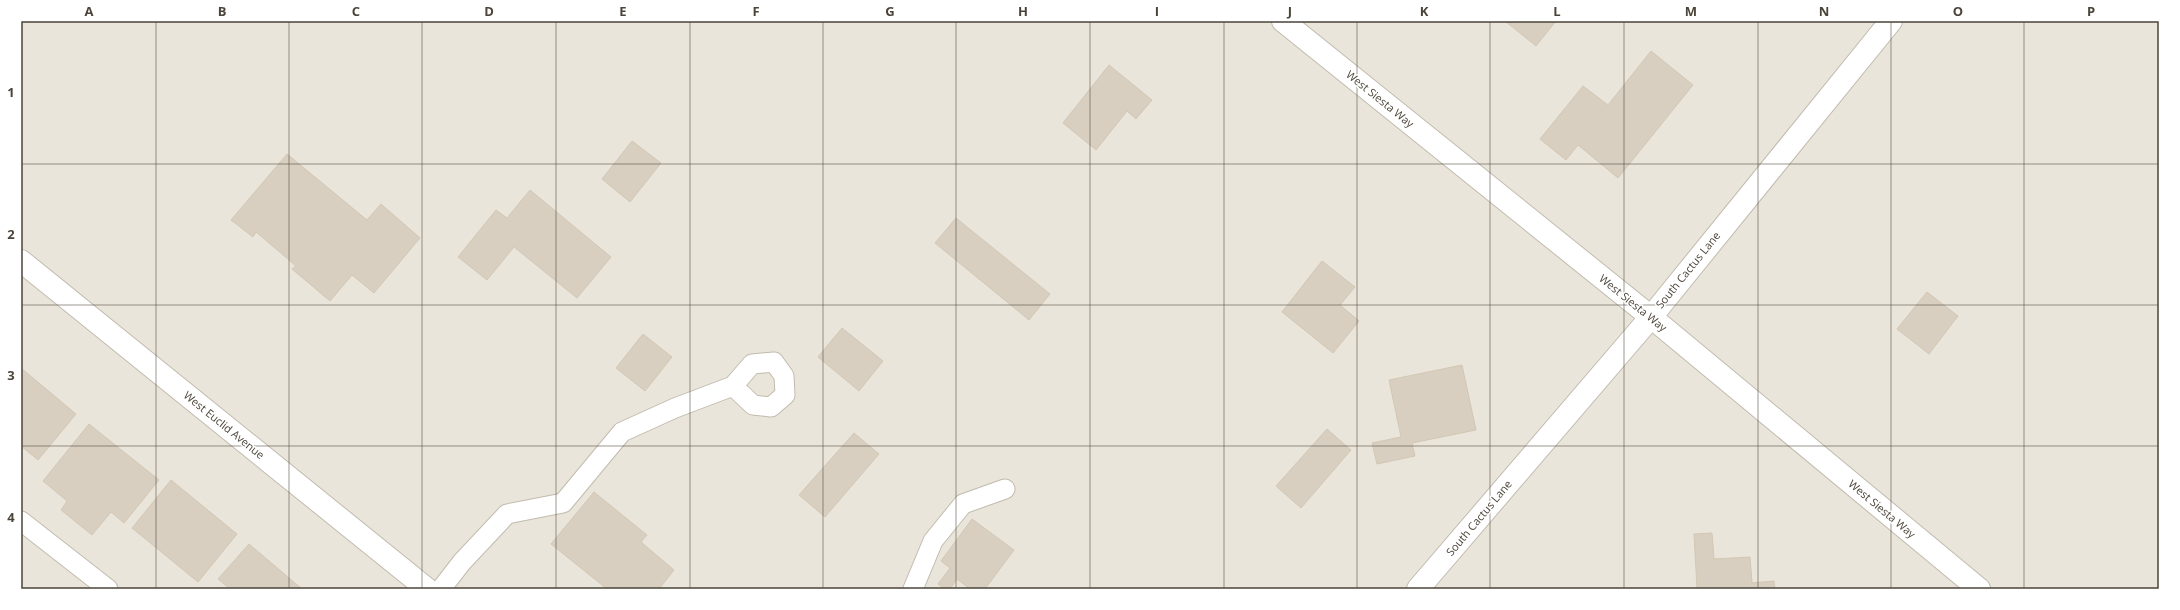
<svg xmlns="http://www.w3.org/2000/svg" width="2180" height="610" font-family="'Open Sans',sans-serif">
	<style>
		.residential { fill: #eae5da }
		.building { fill: #d8cfc1; stroke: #d3c7b4 }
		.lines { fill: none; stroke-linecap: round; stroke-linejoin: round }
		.lane-casing { stroke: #c2bbae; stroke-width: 21 }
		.street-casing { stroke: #c2bbae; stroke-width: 24 }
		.lane { stroke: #fff; stroke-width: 19 }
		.street { stroke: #fff; stroke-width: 22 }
		.grid { fill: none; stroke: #4b4439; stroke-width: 1; stroke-opacity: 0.55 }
		.labels { text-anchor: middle; stroke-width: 3; stroke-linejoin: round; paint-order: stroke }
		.street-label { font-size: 11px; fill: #4b4439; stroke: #fff }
		.neatline { fill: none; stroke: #4b4439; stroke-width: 1.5 }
		.grid-label { font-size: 13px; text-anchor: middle; font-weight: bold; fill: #4b4439 }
	</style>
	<rect width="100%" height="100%" fill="#f6f3ec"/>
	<!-- residential -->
	<path class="residential" d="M21 21H2159V589H21Z"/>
	<!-- building -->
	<path class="building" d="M1505 21H1556L1536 46Z
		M1651 51 1693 85 1618 178 1578 145 1566 160 1540 139 1583 86 1608 105Z
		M1109 65 1152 100 1136 119 1127 111 1096 150 1063 123Z
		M632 141 661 163 630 202 602 179Z
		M287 154 367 220 381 204 420 238 374 293 352 275 330 301 292 269 296 266 256 232 253 237 231 220Z
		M530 190 611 257 577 298 514 247 487 280 458 257 496 210 507 218Z
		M956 218 1050 294 1029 320 935 243Z
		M1322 261 1355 287 1340 305 1359 321 1333 353 1282 312Z
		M1927 292 1958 316 1929 354 1897 329Z
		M842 328 883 361 859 391 818 357Z
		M643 334 672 357 645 391 616 368Z
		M1462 365 1476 430 1412 443 1415 456 1377 464 1372 443 1401 437 1389 380Z
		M21 368 76 414 38 460 21 446Z
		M89 424 159 480 124 523 111 512 92 535 61 510 67 501 43 481Z
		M1327 429 1351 450 1301 508 1276 486Z
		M854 433 879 454 825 517 799 495Z
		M171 480 237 534 198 582 132 528Z
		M594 492 647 535 641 542 674 570 659 589H607L551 544Z
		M972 519 1014 550 985 589H970L957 579 950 589H945L938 584 950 568 941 561Z
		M1712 533 1714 559 1750 557 1752 583 1774 581 1775 589H1697L1694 534Z
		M249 544 302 589H230L218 579Z"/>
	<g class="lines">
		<defs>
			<path id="lane" d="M21 521 108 589
				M441 589 462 562 507 514 563 503 622 432 675 408 733 386 752 364 774 362 784 376 785 395 771 407 753 405 733 386
				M913 589 933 541 963 504 1005 489"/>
			<path id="street" d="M1283 21 1651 317 1979 589
				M21 261 427 589
				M1418 589 1651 317 1891 21"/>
		</defs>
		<!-- lane casing -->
		<use href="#lane" class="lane-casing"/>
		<!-- street casing -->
		<use href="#street" class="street-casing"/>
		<!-- lane -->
		<use href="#lane" class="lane"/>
		<!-- street -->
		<use href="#street" class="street"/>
	</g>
	<!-- grid -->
	<path class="grid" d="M156 21V589M289 21V589M422 21V589M556 21V589M690 21V589M823 21V589M956 21V589M1090 21V589M1224 21V589M1357 21V589M1490 21V589M1624 21V589M1758 21V589M1891 21V589M2024 21V589M21 164H2159M21 305H2159M21 446H2159"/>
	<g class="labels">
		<!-- street labels -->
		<g class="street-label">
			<text transform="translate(1380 99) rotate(39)" y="4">West Siesta Way</text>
			<text transform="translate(1688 270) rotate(-51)" y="4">South Cactus Lane</text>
			<text transform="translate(1633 303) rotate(39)" y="4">West Siesta Way</text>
			<text transform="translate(224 425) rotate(39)" y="4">West Euclid Avenue</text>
			<text transform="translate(1882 509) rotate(40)" y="4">West Siesta Way</text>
			<text transform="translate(1479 518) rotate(-50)" y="4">South Cactus Lane</text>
		</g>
	</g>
	<!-- border -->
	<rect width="2180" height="610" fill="none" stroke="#ffffff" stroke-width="44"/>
	<rect x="22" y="22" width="2136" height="566" class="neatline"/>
	<g class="grid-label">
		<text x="89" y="16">A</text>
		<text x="222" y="16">B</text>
		<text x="356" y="16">C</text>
		<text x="489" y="16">D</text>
		<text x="623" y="16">E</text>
		<text x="756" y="16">F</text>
		<text x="890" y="16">G</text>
		<text x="1023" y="16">H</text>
		<text x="1157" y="16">I</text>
		<text x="1290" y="16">J</text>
		<text x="1424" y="16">K</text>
		<text x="1557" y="16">L</text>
		<text x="1691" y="16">M</text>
		<text x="1824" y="16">N</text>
		<text x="1958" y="16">O</text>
		<text x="2091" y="16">P</text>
		<text x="11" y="97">1</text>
		<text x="11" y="239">2</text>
		<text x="11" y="380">3</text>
		<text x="11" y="522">4</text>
	</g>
</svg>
